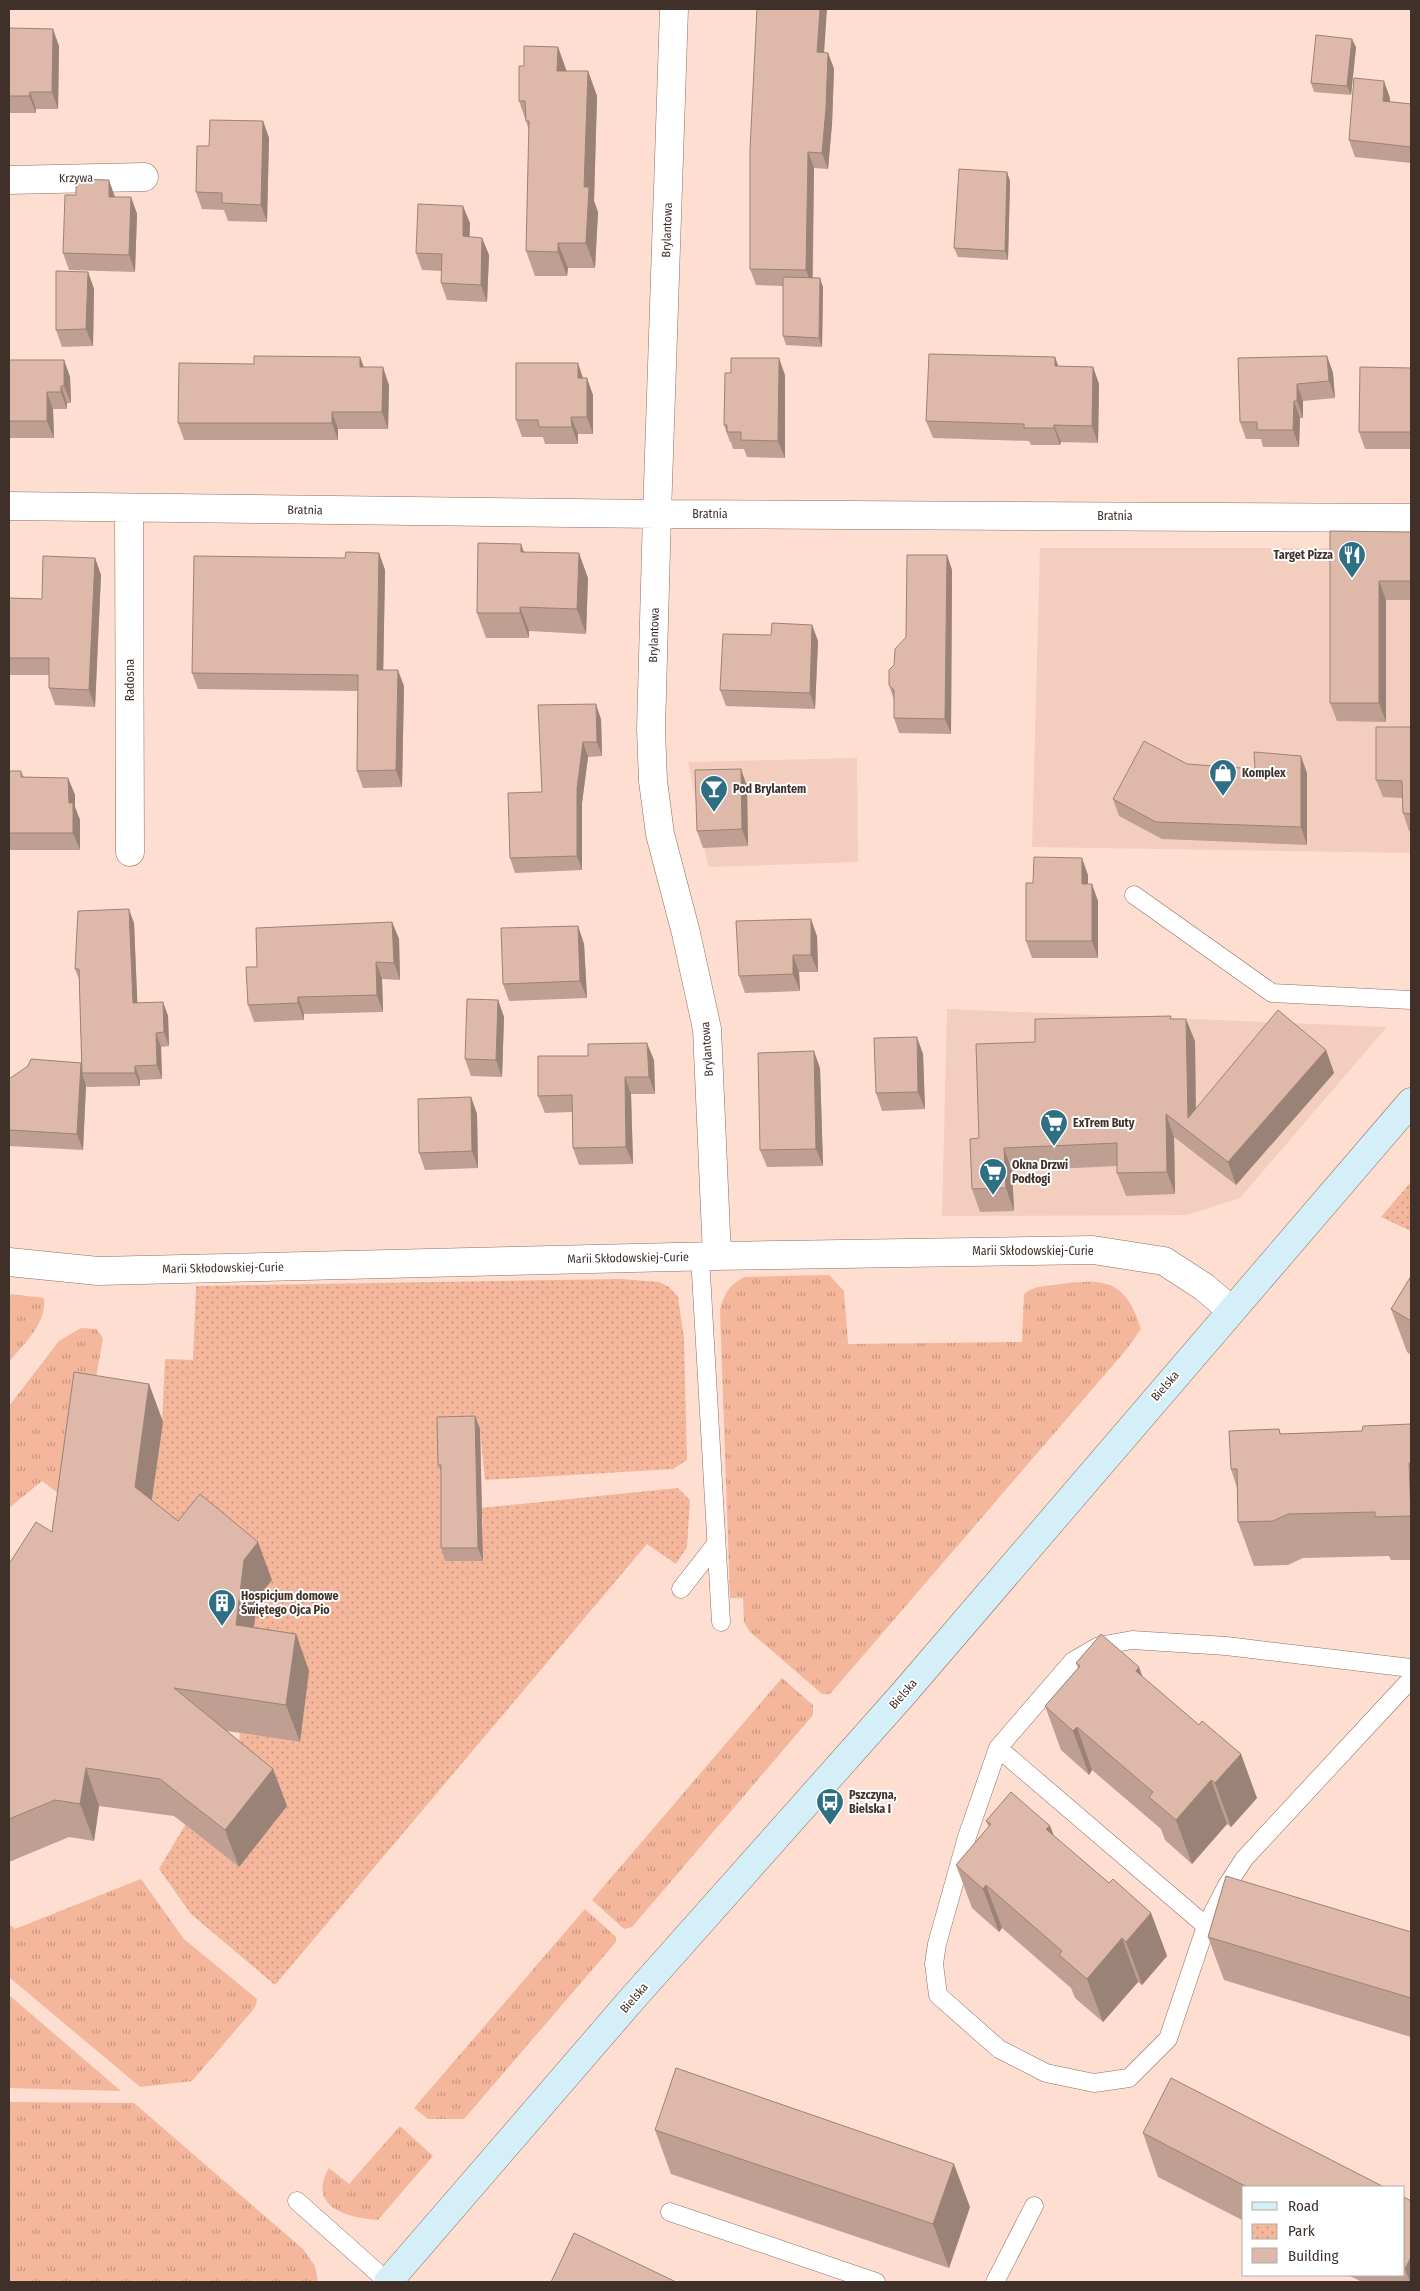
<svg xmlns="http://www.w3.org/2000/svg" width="1420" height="2291" font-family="'Fira Sans Condensed',sans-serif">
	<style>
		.built { fill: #f3cebe }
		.grass { fill: url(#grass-tufts) }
		.park { fill: url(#park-dots) }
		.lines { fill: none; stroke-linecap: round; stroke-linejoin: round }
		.service-casing { stroke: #8f6e5f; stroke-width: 19 }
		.minor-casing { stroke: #8f6e5f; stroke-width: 29 }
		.secondary-casing { stroke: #8f6e5f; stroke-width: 29 }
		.service { stroke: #fff; stroke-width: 18 }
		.minor { stroke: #fff; stroke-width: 28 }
		.secondary { stroke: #d4eff8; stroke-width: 28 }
		.wall { fill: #bf9f91 }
		.shaded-wall { fill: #9b8276 }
		.building { fill: #deb9a9; stroke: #9b8276 }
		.labels { text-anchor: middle; stroke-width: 4; stroke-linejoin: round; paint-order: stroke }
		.street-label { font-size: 12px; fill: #3f312a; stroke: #fff }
		.poi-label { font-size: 12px; font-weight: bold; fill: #3f312a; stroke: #fff; text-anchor: start }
	</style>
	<defs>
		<pattern id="grass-tufts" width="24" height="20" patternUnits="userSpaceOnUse" patternTransform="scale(1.25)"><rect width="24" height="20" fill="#f4b79c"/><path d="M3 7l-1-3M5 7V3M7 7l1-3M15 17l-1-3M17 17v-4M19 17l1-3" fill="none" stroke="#c7957f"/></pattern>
		<pattern id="park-dots" width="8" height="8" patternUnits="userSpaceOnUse" patternTransform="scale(1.25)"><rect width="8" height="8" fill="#f4b79c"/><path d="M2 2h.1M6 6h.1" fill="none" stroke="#c7957f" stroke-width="1.8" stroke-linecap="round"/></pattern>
	</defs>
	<rect width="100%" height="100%" fill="#fdded0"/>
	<!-- built -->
	<path class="built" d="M1040 548H1411V853L1032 847Z
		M857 758 858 862 708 867 688 762Z
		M947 1009 1387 1027 1240 1198 1187 1215 942 1216Z"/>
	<!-- grass -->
	<path class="grass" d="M829 1275 844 1291 848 1344 1022 1342 1024 1294C1034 1285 1048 1286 1061 1284 1107 1278 1126 1281 1141 1329L1126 1350 830 1694H822L750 1632 744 1622 743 1598H730L720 1309C725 1294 729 1284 745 1277Z
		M9 1294 44 1298C47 1324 24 1343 9 1362Z
		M81 1328 96 1329 103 1338 93 1395 58 1493 42 1481 9 1508V1406L59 1341Z
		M782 1678 813 1705V1715L632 1927 624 1929 592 1900Z
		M141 1879 184 1939 257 1999 256 2005 252 2011 192 2081 140 2087 9 1977V1924L15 1929Z
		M585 1909 616 1937V1942L464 2119H428L414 2108Z
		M9 1995 121 2091 9 2088Z
		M9 2102 134 2103 303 2249 315 2266 318 2282H9Z
		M400 2126 433 2156 378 2220C348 2218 306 2207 329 2168L349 2184Z"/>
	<!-- park -->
	<path class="park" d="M1411 1182V1231L1381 1217Z
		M621 1279 659 1282 669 1287 678 1297 684 1338 687 1460 673 1469 485 1480 480 1430H442L446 1561H483V1522L481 1508 678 1488 690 1500 687 1547 676 1564 647 1544 275 1985 191 1914 159 1869 185 1825 239 1867 286 1807 236 1765 240 1733 300 1742 309 1671 249 1662 256 1612 250 1607 272 1580 214 1532 191 1558 148 1524 162 1423 165 1359 193 1360 196 1286Z"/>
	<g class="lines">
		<defs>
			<path id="service" d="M1134 895 1272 993 1411 1000
				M700 1256 721 1622
				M681 1589 716 1544
				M1411 1668 1226 1646 1132 1640 1099 1646 1073 1661 998 1748 967 1837 937 1944 934 1964 938 1995 999 2049 1046 2073 1094 2083 1129 2078 1168 2039 1206 1926 1226 1887 1244 1859 1411 1679
				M998 1748 1206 1926
				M297 2201 388 2282
				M670 2212 876 2282
				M995 2282 1034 2206"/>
			<path id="minor" d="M674 9 657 514 651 729 653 781 660 834 686 933 707 1029 717 1256
				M9 180 144 177
				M9 506 657 514 1411 518
				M129 508 130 852
				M9 1262 98 1271 717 1256 1093 1250 1164 1261 1204 1287 1231 1310"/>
			<path id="secondary" d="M388 2282 633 1998 904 1693 1411 1102"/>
		</defs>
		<!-- service casing -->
		<use href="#service" class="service-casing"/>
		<!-- minor casing -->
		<use href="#minor" class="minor-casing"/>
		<!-- secondary casing -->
		<use href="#secondary" class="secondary-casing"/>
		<!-- service -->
		<use href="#service" class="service"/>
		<!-- minor -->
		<use href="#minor" class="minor"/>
		<!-- secondary -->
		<use href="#secondary" class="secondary"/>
	</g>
	<!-- wall -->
	<path class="wall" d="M9 28 59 46 58 109H36V113H9Z
		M558 47 566 71H588L597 96 594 201 598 212 595 268H568L567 276H535L526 251 529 130 519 101 524 66Z
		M1356 47 1351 95 1314 92 1311 83Z
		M824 53H828L834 69 832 124 828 169 814 168 813 278 823 287 822 347 786 345 783 336V286L756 285 750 269Z
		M1390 98V102L1411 104V163L1355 157 1349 140Z
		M263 121 269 138 267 222 228 221 224 210 202 209 196 192 209 146Z
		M1007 172 1010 181 1008 260 958 257 954 248Z
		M115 197H131L137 214 135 272 69 270 63 253Z
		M470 223 469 237 482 238 489 255 487 302 447 300 441 283 442 271 422 270 416 253Z
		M88 272 94 289 93 346 62 347 56 330Z
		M1327 356 1333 373 1335 398 1303 401V418H1300L1299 447H1263L1261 439H1246L1240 422Z
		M360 357 364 367 389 385 388 429H338V440H184L178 423 254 364Z
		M1055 357 1058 366 1093 367 1099 384 1098 443 1061 442 1060 445H1031L1029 441 933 438 926 421Z
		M9 360H64L70 377 71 403H67V409H53L54 438H9Z
		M1411 368V449H1365L1359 432Z
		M785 375V458L747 457 744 449H733L731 442H730L724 425Z
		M583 378 593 395V434H578V444H545L543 437H522L516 420Z
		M1330 531 1411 532V600H1386V722L1337 721 1330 703Z
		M524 552 588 578 586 634 529 631V638H486L477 613Z
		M379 553 385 570 383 670 404 686 402 787 363 788 357 771 358 691 198 689 192 673 345 558Z
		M947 555 952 570 951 734 899 733 894 718V700L889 685 894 665 906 637Z
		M95 558 101 575 95 707 55 705 49 688V675H9V598L42 599Z
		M812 625 818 641 815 709 726 706 720 690 771 635Z
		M601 719 602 756 588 757 582 803V870L515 873 510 858 542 792Z
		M1411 727V831H1409L1403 813 1402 798 1383 797 1376 780Z
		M1187 764 1307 773V845L1162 839 1119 816 1113 799Z
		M9 771H21L24 777 68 778 75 795V807L80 820V850H9Z
		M747 786 748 846 703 848 697 831Z
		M1088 875V884L1098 901V958H1032L1026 941 1033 883Z
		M392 922 399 939 400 980 382 979 383 1012 304 1014V1020L254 1022 248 1005 257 967Z
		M134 923 137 1003 163 1002 168 1016 169 1046 161 1047 162 1079 140 1080V1086L87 1087 86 1085 83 1150 9 1146V1079L81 1063 82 1067 79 979 75 969Z
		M578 926 584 944 587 998 509 1001 503 984Z
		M817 936 818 972H799L800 991 745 993 739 976Z
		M498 1000 504 1017 502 1077 471 1076 465 1059Z
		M1172 1019 1195 1041 1196 1109 1326 1050 1334 1073 1236 1185 1174 1137 1175 1194 1126 1196 1117 1173V1166L1012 1171 1014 1211 980 1212 972 1189 979 1138 1035 1042Z
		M923 1054 925 1109 882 1111 876 1093Z
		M654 1060 655 1094H631L633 1164 579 1165 573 1148 572 1112 545 1113 538 1096Z
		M820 1068 823 1166 767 1167 760 1150Z
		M471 1097 477 1114 478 1168 425 1170 419 1153Z
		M1411 1276V1355L1407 1352 1391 1309Z
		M149 1384 163 1422 152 1500 178 1521 272 1580 258 1597 254 1627 296 1634 309 1671 300 1742 227 1731 273 1769 287 1806 239 1867 174 1816 99 1806 94 1841 69 1837 9 1862V1564L52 1532Z
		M475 1416 480 1429 483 1561H445L441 1548V1471L438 1465Z
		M1411 1424V1560H1391L1389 1556 1303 1558 1288 1565 1254 1566 1238 1522 1237 1488 1231 1469 1279 1429 1281 1434 1362 1431Z
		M1076 1663 1143 1677 1257 1798 1231 1827 1227 1824 1192 1864 1165 1840 1161 1829 1092 1770 1089 1775 1061 1750 1045 1706 1078 1668Z
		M986 1821 1050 1826 1054 1836 1109 1883 1151 1913 1167 1956 1142 1985 1138 1982 1103 2022 1075 1998 1071 1988 1002 1928 999 1932 972 1908 956 1865 989 1827Z
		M1411 1932V2037L1224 1980 1208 1937Z
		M655 2130 970 2207 949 2268 671 2174Z
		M1143 2133 1384 2187H1244V2221L1158 2177Z
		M1404 2197 1411 2282H1362L1348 2275H1404Z"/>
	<!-- shaded-wall -->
	<path class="shaded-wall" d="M820 9H827L823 69 817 52Z
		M53 29 59 46 58 109 52 92Z
		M1352 39 1356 47 1351 95 1347 86Z
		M558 47 567 72 557 71Z
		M828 53 834 69 832 124 828 169 822 153Z
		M588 71 597 96 594 201 598 212 595 268 586 243 584 187Z
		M1384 81 1390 98 1389 118 1383 101Z
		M30 92 36 109V113L29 96Z
		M263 121 269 138 267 222 261 205Z
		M808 152 814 168 812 286 806 270Z
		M1007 172 1010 181 1008 260 1005 251Z
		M109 180 115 197H109Z
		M131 197 137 214 135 272 129 255Z
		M463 206 470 223 469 254 463 236Z
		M482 238 489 255 487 302 481 285Z
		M558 243 568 268 567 276 558 252Z
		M88 272 94 289 93 346 86 329Z
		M820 278 823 287 822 347 819 338Z
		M1327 356 1333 373 1335 398 1329 381Z
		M360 357 366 374 360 367Z
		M1055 357 1061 374 1055 366Z
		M779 358 785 375V458L778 441Z
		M64 360 70 377 71 403 64 386Z
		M578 363 584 381 578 378Z
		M383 367 389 385 388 429 382 412Z
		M1093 367 1099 384 1098 443 1092 426Z
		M587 378 593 395V434L587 417Z
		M1297 384 1303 401V418L1297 401Z
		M61 386 67 403V409L61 392Z
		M47 392 53 409 54 438 47 421Z
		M1294 401 1300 418 1299 447 1293 430Z
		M332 412 338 429V440L332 423Z
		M571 417 578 434V444L572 427Z
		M1054 425 1061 442 1060 445 1054 428Z
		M521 544 530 569 521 552Z
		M379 553 385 570 383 686 377 670Z
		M579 553 588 578 586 634 577 609Z
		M947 555 952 570 951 734 945 719Z
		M95 558 101 575 95 707 89 690Z
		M1379 581 1386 600V722L1379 703Z
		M520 607 529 631V638L520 613Z
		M812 625 818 641 815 709 810 693Z
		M398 670 404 686 402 787 396 770Z
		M596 704 601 719 602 756 597 742Z
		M583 742 588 757 582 803V870L577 856V789Z
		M1301 756 1307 773V845L1301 827Z
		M741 769 747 786 748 846 742 829Z
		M68 778 75 795V807L80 820V850L73 833 69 803Z
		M1082 858 1088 875V901L1082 884Z
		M1092 884 1098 901V958L1092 941Z
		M129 909 134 923 138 1017 133 1003Z
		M811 919 817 936 818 972 811 955Z
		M392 922 399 939 400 980 394 963Z
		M578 926 584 944 587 998 580 981Z
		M793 955 799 972 800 991 793 974Z
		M376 962 382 979 383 1012 377 995Z
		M298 997 304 1014V1020L298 1003Z
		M498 1000 504 1017 502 1077 496 1060Z
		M163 1002 168 1016 169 1046 164 1032Z
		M1186 1019 1195 1041 1196 1138 1188 1118Z
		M156 1033 161 1047 162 1079 157 1065Z
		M917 1037 923 1054 925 1109 918 1092Z
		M647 1043 654 1060 655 1094 649 1077Z
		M1326 1050 1334 1073 1236 1185 1228 1162Z
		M814 1051 820 1068 823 1166 816 1149Z
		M81 1063 84 1073H82L86 1085 83 1150 77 1134Z
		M135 1066 140 1080V1086L135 1073Z
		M625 1077 631 1094 633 1164 626 1147Z
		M471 1097 477 1114 478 1168 472 1151Z
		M1166 1114 1174 1137 1175 1194 1167 1172Z
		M1004 1148 1012 1171 1014 1211 1006 1188Z
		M149 1384 163 1422 148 1524 135 1487Z
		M475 1416 480 1429 483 1561 478 1548Z
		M1409 1463 1411 1469V1514Z
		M258 1542 272 1580 258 1597 249 1662 236 1625 244 1560Z
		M296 1634 309 1671 300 1742 286 1705Z
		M1139 1667 1155 1711 1136 1671Z
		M1077 1727 1092 1770 1089 1775 1073 1731Z
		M1241 1754 1257 1798 1231 1827 1215 1783Z
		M86 1768 99 1806 94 1841 80 1804Z
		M273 1769 287 1806 239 1867 225 1830Z
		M1211 1780 1227 1824 1192 1864 1176 1820Z
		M1050 1826 1066 1869 1046 1829Z
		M986 1885 1002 1928 999 1932 983 1889Z
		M1151 1913 1167 1956 1142 1985 1126 1942Z
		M1122 1938 1138 1982 1103 2022 1087 1979Z
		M954 2164 970 2207 949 2268 933 2224Z
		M1411 2257V2282H1410L1405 2269Z"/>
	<!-- building -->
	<path class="building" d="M757 9H820L817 52 828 53 826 108 822 153 808 152 806 270 750 269V149Z
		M9 28 53 29 52 92H30L29 96H9Z
		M1316 35 1352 39 1347 86 1311 83Z
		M524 46 558 47 557 71H588L584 187H589L586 243H558V252L526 251 529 121H526L525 101H519V66H524Z
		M1354 78 1384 81 1383 101 1411 104V147L1349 140Z
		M210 120 263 121 261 205 222 203V193L196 192 197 146H209Z
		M959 169 1007 172 1005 251 954 248Z
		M76 179 109 180V197H131L129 255 63 253 65 195H76Z
		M418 204 463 206V236L482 238 481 285 441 283 442 254 416 253Z
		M56 271 88 272 86 329 56 330Z
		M783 277 820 278 819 338 783 336Z
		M929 354 1055 357V366L1093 367 1092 426 1054 425V428H1024V424L926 421Z
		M254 356 360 357V367H383L382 412H332V423H178L179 363 254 364Z
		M1327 356 1329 381 1297 384V401H1294L1293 430H1257V422H1240L1238 358Z
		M731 358H779L778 441 741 440V432H727V425H724L725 373H731Z
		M9 360H64V386H61V392H47V421H9Z
		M516 363H578V378H587V417H571L572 427H539L538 420H516Z
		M1360 367 1411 368V432H1359Z
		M1330 531 1411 532V581H1379V703H1330Z
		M478 543 521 544V552L579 553 577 609 520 607V613H477Z
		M346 552 379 553 377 670H398L396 770 357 771 358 675 192 673 194 556 345 558Z
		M907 555H947L945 719 894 718V690L889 685V670L894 665 895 649 906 637Z
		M43 556 95 558 89 690 49 688V658H9V598L42 599Z
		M772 623 812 625 810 693 720 690 723 634 771 635Z
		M596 704 597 742H583L577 789V856L510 858 508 793 542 792 538 705Z
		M1376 727H1411V814L1403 813 1402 781 1376 780Z
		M1144 741 1187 764 1255 769 1254 752 1301 756V827L1156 822 1113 799Z
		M741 769 742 829 697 831 695 770Z
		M9 771H21V777L68 778 69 803H73V833H9Z
		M1034 857 1082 858V884H1092V941H1026V883H1033Z
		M129 909 133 1003 163 1002 164 1032 156 1033 157 1065 135 1066V1073H82L79 969H75L78 911Z
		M811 919V955H793V974L739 976 736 921Z
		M392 922 394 963 376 962 377 995 298 997V1003L248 1005 246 967H257L256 928Z
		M578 926 580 981 503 984 501 928Z
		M467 999 498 1000 496 1060 465 1059Z
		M1278 1010 1326 1050 1228 1162 1166 1114 1167 1172 1117 1173V1143L1004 1148 1006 1188 972 1189 970 1139 979 1138 976 1044 1035 1042V1019L1171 1016 1170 1019H1186L1188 1118Z
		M917 1037 918 1092 876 1093 874 1038Z
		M647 1043 649 1077H625L626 1147 573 1148 572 1095 538 1096V1056H588V1044Z
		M814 1051 816 1149 760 1150 758 1053Z
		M31 1059 81 1063 77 1134 9 1130V1079L28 1066Z
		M471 1097 472 1151 419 1153 418 1099Z
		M1411 1276V1321L1391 1309Z
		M74 1372 149 1384 135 1487 178 1521 200 1494 258 1542 244 1560 236 1625 296 1634 286 1705 174 1688 273 1769 225 1830 160 1779 86 1768 80 1804 55 1800 9 1819V1564L36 1522 52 1532Z
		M475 1416 478 1548H441V1465H438L437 1417Z
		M1411 1424V1463H1409L1411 1516 1375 1517V1512L1288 1514 1273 1521 1238 1522 1237 1469H1231L1229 1431 1279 1429 1280 1434 1362 1431 1363 1426Z
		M1101 1634 1139 1667 1136 1671 1199 1725 1202 1721 1241 1754 1215 1783 1211 1780 1176 1820 1149 1797 1153 1792 1077 1727 1073 1731 1045 1706 1080 1666 1076 1663Z
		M1011 1792 1050 1826 1046 1829 1109 1883 1113 1879 1151 1913 1126 1942 1122 1938 1087 1979 1059 1955 1062 1951 986 1885 983 1889 956 1865 991 1824 986 1821Z
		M1226 1876 1411 1932V1998L1208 1937Z
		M676 2068 954 2164 933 2224 655 2130Z
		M1171 2078 1384 2187H1247L1143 2133Z
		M1404 2197 1411 2201V2257L1405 2269 1404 2268Z
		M574 2233 676 2282H551Z"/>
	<!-- icons -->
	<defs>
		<symbol id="restaurant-pin" viewBox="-11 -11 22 30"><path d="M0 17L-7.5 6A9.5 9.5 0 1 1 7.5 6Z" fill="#2f6f83" stroke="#fff"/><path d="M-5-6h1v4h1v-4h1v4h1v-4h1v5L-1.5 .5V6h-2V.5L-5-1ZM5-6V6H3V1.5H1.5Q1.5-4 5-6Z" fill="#fff"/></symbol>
		<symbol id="shop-pin" viewBox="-11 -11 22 30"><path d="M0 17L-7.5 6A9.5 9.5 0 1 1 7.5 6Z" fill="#2f6f83" stroke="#fff"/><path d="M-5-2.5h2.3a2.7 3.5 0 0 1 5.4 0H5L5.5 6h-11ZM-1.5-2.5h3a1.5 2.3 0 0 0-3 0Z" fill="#fff"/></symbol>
		<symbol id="bar-pin" viewBox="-11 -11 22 30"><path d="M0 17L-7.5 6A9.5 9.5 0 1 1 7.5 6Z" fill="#2f6f83" stroke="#fff"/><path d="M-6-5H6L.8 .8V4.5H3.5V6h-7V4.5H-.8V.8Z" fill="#fff"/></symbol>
		<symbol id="supermarket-pin" viewBox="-11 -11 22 30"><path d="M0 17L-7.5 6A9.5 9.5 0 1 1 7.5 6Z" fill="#2f6f83" stroke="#fff"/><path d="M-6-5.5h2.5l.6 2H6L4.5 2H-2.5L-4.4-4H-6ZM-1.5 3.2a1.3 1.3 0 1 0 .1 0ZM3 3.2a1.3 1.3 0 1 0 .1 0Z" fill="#fff"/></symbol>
		<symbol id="building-pin" viewBox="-11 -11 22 30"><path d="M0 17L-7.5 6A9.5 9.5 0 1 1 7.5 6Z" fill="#2f6f83" stroke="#fff"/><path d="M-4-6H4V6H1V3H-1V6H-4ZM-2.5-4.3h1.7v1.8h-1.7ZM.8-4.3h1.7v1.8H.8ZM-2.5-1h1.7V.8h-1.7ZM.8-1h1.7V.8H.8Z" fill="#fff"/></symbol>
		<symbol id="bus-pin" viewBox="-11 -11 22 30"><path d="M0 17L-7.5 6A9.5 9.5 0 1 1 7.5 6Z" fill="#2f6f83" stroke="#fff"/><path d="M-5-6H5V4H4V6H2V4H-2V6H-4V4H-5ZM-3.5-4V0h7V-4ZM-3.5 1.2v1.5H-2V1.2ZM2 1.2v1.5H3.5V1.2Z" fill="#fff"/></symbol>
	</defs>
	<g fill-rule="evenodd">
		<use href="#restaurant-pin" x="1336" y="539" width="32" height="43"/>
		<use href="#shop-pin" x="1207" y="757" width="32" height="43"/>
		<use href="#bar-pin" x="698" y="773" width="32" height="43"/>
		<use href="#supermarket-pin" x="1038" y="1107" width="32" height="43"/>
		<use href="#supermarket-pin" x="977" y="1156" width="32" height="43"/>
		<use href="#building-pin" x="206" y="1587" width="32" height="43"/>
		<use href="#bus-pin" x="814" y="1786" width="32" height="43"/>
	</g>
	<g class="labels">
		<!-- street labels -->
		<g class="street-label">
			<text transform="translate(76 178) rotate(-1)" y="4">Krzywa</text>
			<text transform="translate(667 230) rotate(-88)" y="4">Brylantowa</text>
			<text transform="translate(305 510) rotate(1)" y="4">Bratnia</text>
			<text x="710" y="518">Bratnia</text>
			<text x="1115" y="520">Bratnia</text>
			<text transform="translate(654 635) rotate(-88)" y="4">Brylantowa</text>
			<text transform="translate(130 680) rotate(-90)" y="4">Radosna</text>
			<text transform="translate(707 1049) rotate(-94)" y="4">Brylantowa</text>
			<text x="1033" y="1255">Marii Skłodowskiej-Curie</text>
			<text transform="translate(628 1258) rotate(-1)" y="4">Marii Skłodowskiej-Curie</text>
			<text transform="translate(223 1268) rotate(-1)" y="4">Marii Skłodowskiej-Curie</text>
			<text transform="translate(1165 1386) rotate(-49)" y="4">Bielska</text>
			<text transform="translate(903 1694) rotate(-49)" y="4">Bielska</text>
			<text transform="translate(634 1998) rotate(-49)" y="4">Bielska</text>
		</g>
		<!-- poi labels -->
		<g class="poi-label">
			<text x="1333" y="559" text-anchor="end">Target Pizza</text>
			<text x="1242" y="777">Komplex</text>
			<text x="733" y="793">Pod Brylantem</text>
			<text x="1073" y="1127">ExTrem Buty</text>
			<text x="1012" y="1169">Okna Drzwi<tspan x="1012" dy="14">Podłogi</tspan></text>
			<text x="241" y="1600">Hospicjum domowe<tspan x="241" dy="14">Świętego Ojca Pio</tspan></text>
			<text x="849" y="1799">Pszczyna,<tspan x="849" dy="14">Bielska I</tspan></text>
		</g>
	</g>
	<!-- border -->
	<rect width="1420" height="2291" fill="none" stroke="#3f312a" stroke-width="20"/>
	<!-- legend -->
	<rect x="1242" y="2186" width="162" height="90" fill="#ffffff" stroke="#b2adaa"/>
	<rect x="1252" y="2202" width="25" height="8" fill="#d4eff8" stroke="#b2adaa"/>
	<text x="1288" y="2211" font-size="15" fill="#3f312a">Road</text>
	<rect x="1252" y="2224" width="25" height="15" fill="url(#park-dots)" stroke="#b2adaa"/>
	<text x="1288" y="2236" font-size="15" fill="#3f312a">Park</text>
	<rect x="1252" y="2248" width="25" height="15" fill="#deb9a9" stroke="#b2adaa"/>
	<text x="1288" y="2261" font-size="15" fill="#3f312a">Building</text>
</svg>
